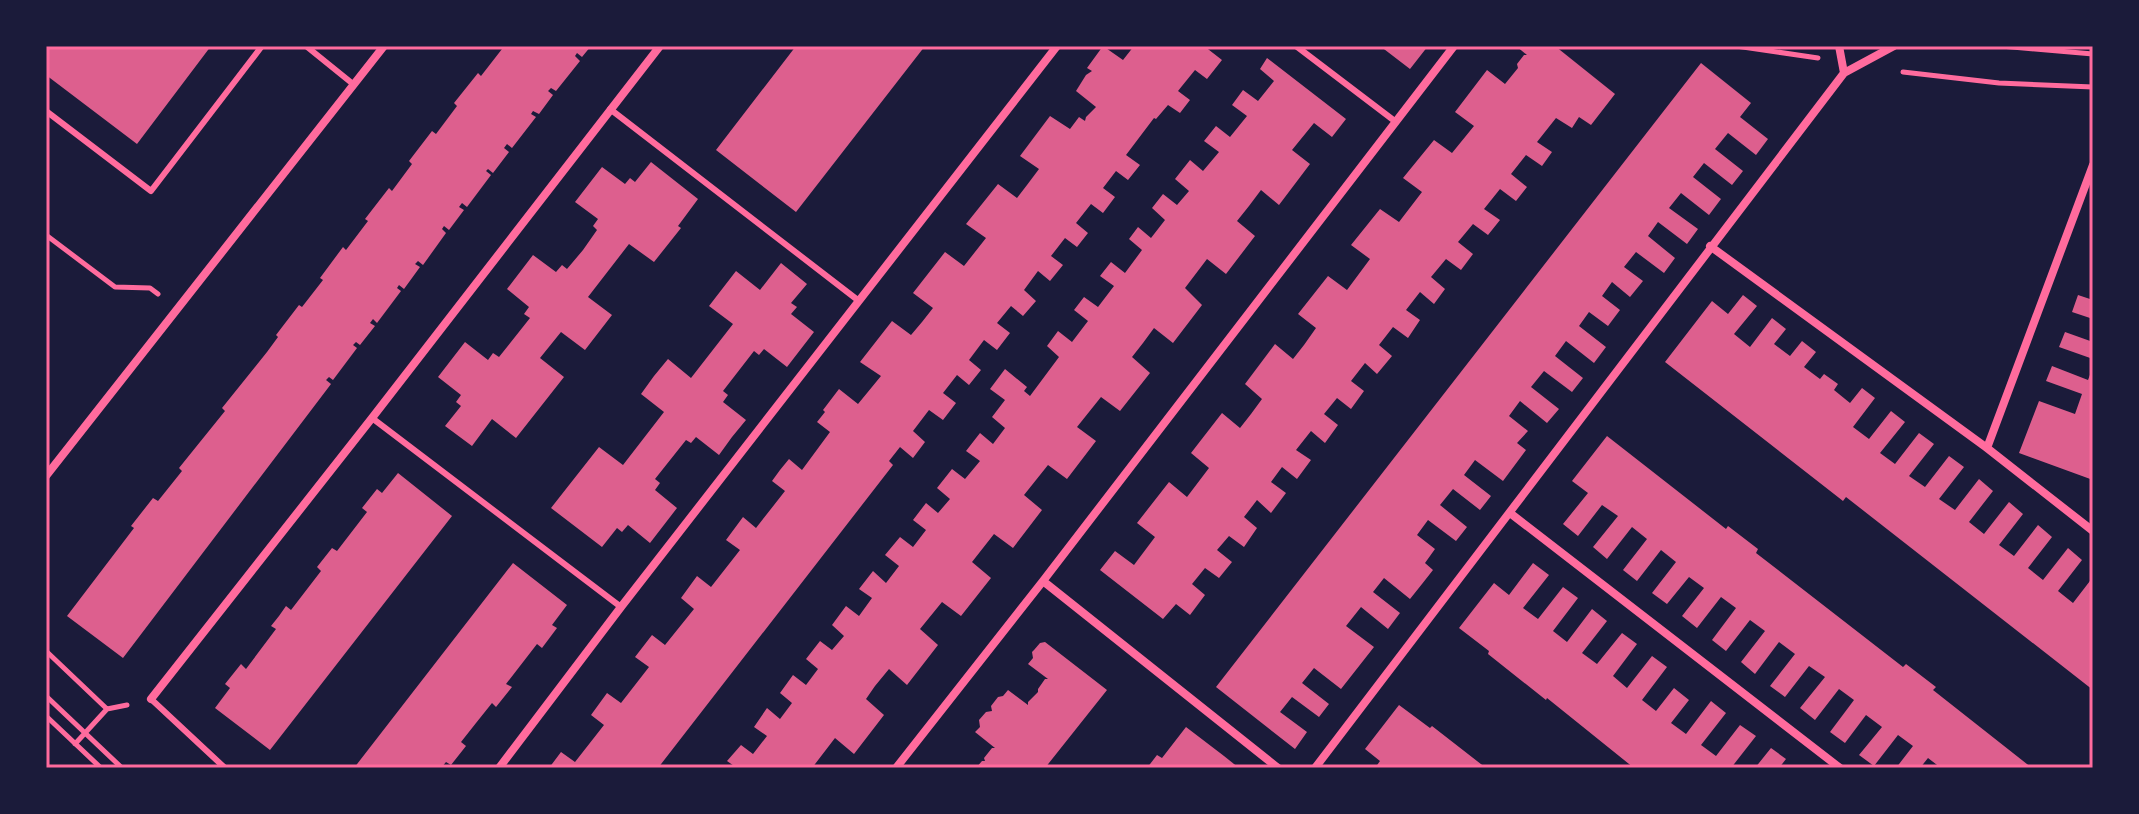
<svg xmlns="http://www.w3.org/2000/svg" width="2139" height="814" font-family="'Sofia Sans Condensed',sans-serif">
	<style>
		.building { fill: #dd5f8e }
		.lines { fill: none; stroke-linecap: round; stroke-linejoin: round }
		.path { stroke: #ff6b9d; stroke-width: 5 }
		.service { stroke: #ff6b9d; stroke-width: 6 }
		.minor { stroke: #ff6b9d; stroke-width: 8 }
		.neatline { fill: none; stroke: #ff6b9d; stroke-width: 3 }
	</style>
	<rect width="100%" height="100%" fill="#1b1b3a"/>
	<!-- building -->
	<path class="building" d="M46 46H211L137 144 46 75Z
		M499 46H591L582 57 577 53 575 56 580 61 556 91 551 88 548 91 553 95 539 114 533 111 531 114 536 117 512 148 507 144 504 148 509 152 493 173 488 169 486 171 491 175 467 207 462 203 459 207 464 210 449 230 444 226 442 229 446 233 423 265 418 261 415 264 420 267 404 289 399 285 397 288 401 291 377 323 373 319 370 323 375 326 360 345 356 342 353 345 357 348 333 380 329 377 326 380 331 384 123 658 67 616 134 528 131 526 153 498 158 501 182 471 179 468 225 411 222 408 267 352 278 337 276 335 299 305 302 307 323 280 320 278 343 247 346 250 368 221 365 219 389 188 392 191 412 164 409 161 432 131 436 134 457 106 454 103 478 73 481 76 502 49Z
		M796 46H925L796 212 716 150Z
		M1103 46 1123 60 1134 46H1204L1222 60 1207 79 1195 70 1182 86 1178 91 1190 100 1180 113 1168 105 1156 119 1154 118 1126 155 1140 165 1128 180 1116 171 1103 188 1115 197 1103 213 1091 204 1076 223 1088 233 1077 247 1065 238 1051 256 1063 265 1050 281 1038 271 1024 290 1036 301 1023 316 1011 306 997 323 1010 333 997 350 984 340 969 360 981 370 969 385 957 375 943 393 956 403 943 420 929 410 913 431 925 442 913 458 900 447 889 461 893 465 658 768H549L561 752 575 762 604 725 591 715 607 693 621 703 649 667 635 657 652 635 665 645 694 609 681 598 697 576 711 587 740 550 726 540 743 517 756 528 785 491 772 481 780 470 789 459 802 470 830 432 817 422 825 412 823 410 839 389 858 404 881 376 860 362 892 321 911 335 922 322 933 308 913 293 945 252 964 266 986 238 966 224 998 184 1017 198 1027 185 1039 169 1020 156 1050 116 1070 129 1079 117 1085 121 1086 117 1096 107 1076 91 1086 75 1092 71 1087 68Z
		M1380 46H1428L1410 69Z
		M1516 46H1555L1615 94 1591 125 1579 117 1572 128 1556 118 1537 142 1552 152 1542 166 1526 155 1511 174 1527 187 1516 201 1500 189 1484 209 1500 220 1488 235 1473 224 1458 242 1473 254 1461 270 1446 259 1431 277 1445 289 1434 304 1420 292 1406 310 1420 320 1408 338 1393 327 1379 345 1392 356 1377 374 1365 363 1351 381 1364 391 1351 409 1337 398 1324 414 1338 425 1325 443 1311 431 1296 450 1311 460 1297 479 1282 467 1271 482 1286 493 1271 513 1257 500 1244 517 1257 528 1244 547 1229 536 1217 550 1232 562 1219 578 1205 568 1192 584 1205 595 1190 615 1176 604 1163 619 1100 570 1115 551 1134 565 1155 537 1137 523 1169 482 1187 497 1209 468 1191 453 1222 413 1240 428 1251 414 1262 399 1245 384 1275 344 1293 359 1304 345 1316 328 1298 314 1328 276 1347 290 1370 259 1351 245 1380 209 1399 222 1422 192 1403 178 1434 140 1452 153 1474 126 1455 112 1487 70 1505 84 1518 68 1517 64 1524 55H1527Z
		M1267 58 1346 119 1332 137 1314 123 1292 150 1310 164 1279 205 1261 190 1249 206 1237 221 1255 236 1226 274 1207 259 1185 288 1202 305 1173 343 1154 328 1143 343 1132 357 1150 373 1120 411 1101 397 1077 427 1096 441 1067 479 1048 465 1024 495 1042 510 1013 548 994 534 972 562 991 578 961 616 942 602 920 629 938 645 907 685 889 669 875 686 866 699 884 715 854 754 835 738 812 768H737L727 761 741 745 753 754 767 736 754 727 767 708 780 719 792 703 780 693 793 675 806 685 818 669 806 659 820 641 832 650 844 636 832 625 846 606 859 616 872 598 859 589 873 571 886 583 899 566 885 555 900 537 913 547 926 530 913 520 926 503 938 513 950 499 937 488 952 469 965 479 980 461 966 451 980 433 993 444 1005 428 992 417 1005 400 990 389 1005 369 1027 387 1024 391 1030 396 1059 357 1047 346 1058 331 1072 342 1088 321 1074 310 1084 297 1098 307 1114 286 1100 276 1111 262 1125 273 1142 250 1129 239 1138 227 1151 238 1165 220 1152 208 1163 194 1177 205 1189 191 1175 179 1190 160 1203 171 1219 152 1204 141 1216 126 1230 137 1247 116 1232 105 1243 90 1258 101 1274 81 1260 69Z
		M1701 63 1751 103 1740 117 1768 139 1756 155 1728 133 1715 149 1743 171 1732 185 1704 163 1693 177 1721 199 1709 215 1681 193 1669 208 1698 229 1687 244 1658 222 1648 236 1675 258 1664 273 1636 252 1624 267 1643 281 1630 297 1612 282 1602 296 1620 310 1608 326 1589 312 1579 326 1606 347 1594 363 1566 341 1555 356 1583 378 1572 392 1544 371 1531 387 1559 409 1547 423 1520 401 1509 416 1528 431 1517 443 1526 450 1503 481 1475 460 1464 475 1491 496 1480 510 1453 489 1440 505 1467 527 1456 541 1428 520 1417 535 1435 549 1425 563 1433 570 1422 584 1410 599 1384 578 1373 592 1400 613 1388 629 1361 607 1346 626 1374 647 1341 689 1314 668 1302 683 1329 704 1319 717 1292 697 1280 712 1307 732 1295 749 1216 687Z
		M651 162 698 199 678 226 681 228 654 262 629 244 588 297 612 315 585 350 561 332 540 358 564 377 516 438 492 419 472 446 445 426 461 406 456 402 461 395 438 377 465 342 488 360 493 353 499 357 530 318 524 314 529 307 507 289 533 255 556 272 562 265 567 269 583 250 597 230 593 226 598 219 575 202 602 167 625 184 630 178 635 182Z
		M781 263 807 284 791 303 797 307 791 314 814 332 787 367 764 349 759 355 754 351 723 391 728 395 723 402 746 420 732 437 719 455 696 437 691 443 686 440 655 479 660 483 655 490 677 508 650 543 628 525 622 532 617 528 602 547 551 508 599 447 623 465 664 412 641 394 654 376 668 359 691 378 733 324 709 306 736 271 760 290Z
		M1743 295 1757 306 1734 334 1750 347 1772 318 1786 329 1774 344 1790 356 1802 341 1816 352 1804 367 1820 379 1824 374 1838 384 1834 390 1850 403 1862 388 1875 398 1853 427 1869 439 1891 411 1905 422 1880 453 1895 464 1919 433 1934 444 1909 476 1925 487 1949 456 1964 467 1939 499 1955 510 1979 479 1993 491 1969 522 1984 534 2009 502 2023 514 1999 545 2014 556 2038 525 2052 537 2028 568 2043 580 2068 548 2082 560 2058 591 2073 603 2093 577V608L2091 611 2093 613V690L1846 497 1843 501 1665 362 1712 301 1728 314Z
		M2078 295 2093 300V319L2072 312Z
		M2065 332 2093 342V359L2059 347Z
		M2052 366 2088 380 2093 367V480L2019 453 2039 401 2075 414 2082 394 2046 381Z
		M1607 436 1726 529 1728 526 1758 549 1756 553 1903 667 1906 664 1936 687 1933 690 2032 768H1941L1928 758 1920 768H1896L1913 746 1898 735 1874 766 1859 755 1882 727 1866 715 1845 743 1830 732 1854 700 1839 689 1815 720 1800 708 1825 677 1809 666 1785 697 1770 686 1795 654 1779 642 1755 674 1741 662 1765 631 1750 620 1726 651 1712 640 1736 608 1721 597 1697 628 1682 616 1704 588 1689 577 1667 604 1652 593 1676 562 1661 550 1637 581 1623 570 1647 539 1632 527 1607 559 1593 547 1618 516 1602 505 1578 536 1563 524 1588 493 1572 481Z
		M398 473 452 516 270 750 215 708 230 688 225 684 241 664 246 669 276 629 271 626 279 616 286 606 291 610 321 571 317 567 332 548 337 551 367 512 362 508 377 489 382 493Z
		M513 563 567 605 552 625 557 628 542 648 537 644 506 684 512 687 496 707 492 703 476 723 461 742 466 746 451 765 446 762 441 768H354Z
		M1533 563 1549 575 1523 608 1538 619 1563 587 1578 598 1553 631 1567 642 1592 609 1607 621 1582 653 1597 664 1622 633 1637 644 1613 676 1627 688 1652 656 1667 667 1642 700 1656 711 1674 688 1689 700 1671 723 1686 734 1711 701 1726 713 1701 745 1716 756 1740 725 1756 736 1731 768H1634L1547 698 1546 700 1488 654 1489 651 1459 628 1494 583 1509 595Z
		M1045 642 1107 690 1045 768H976L982 761H985L984 758 992 748H995L975 732 980 727 979 720 986 712 992 711 991 706 998 697 1003 696 1008 690 1028 705V702L1038 692V689L1045 679H1048L1028 664 1033 658 1032 652 1034 650 1040 643Z
		M1399 705 1430 728 1432 726 1486 768H1375L1380 761 1365 749Z
		M1186 727 1224 756 1239 768H1147L1157 755 1162 758Z
		M1771 748 1786 759 1779 768H1755Z"/>
	<g class="lines">
		<!-- path -->
		<path class="path" d="M1736 46 1818 58
			M2001 46 2093 54
			M1903 72 1999 83 2093 87
			M46 235 115 287 150 288 158 294
			M46 651 107 709
			M46 696 122 768
			M46 716 101 768
			M75 744 107 709 127 705"/>
		<!-- service -->
		<path class="service" d="M306 46 353 84
			M1296 46 1396 122
			M610 109 859 301
			M46 111 151 191 262 46
			M372 418 621 607
			M151 699 225 768"/>
		<!-- minor -->
		<path class="minor" d="M1839 46 1844 73
			M1710 246 1987 448 2093 531
			M1987 448 2093 165
			M46 476 384 46
			M1510 513 1840 768
			M1043 581 1278 768
			M151 699 372 418 660 46
			M499 768 621 607 1057 46
			M896 768 1043 581 1454 46
			M1315 768 1844 73 1894 46"/>
	</g>
	<!-- border -->
	<rect width="2139" height="814" fill="none" stroke="#1b1b3a" stroke-width="96"/>
	<rect x="48" y="48" width="2043" height="718" class="neatline"/>
</svg>
